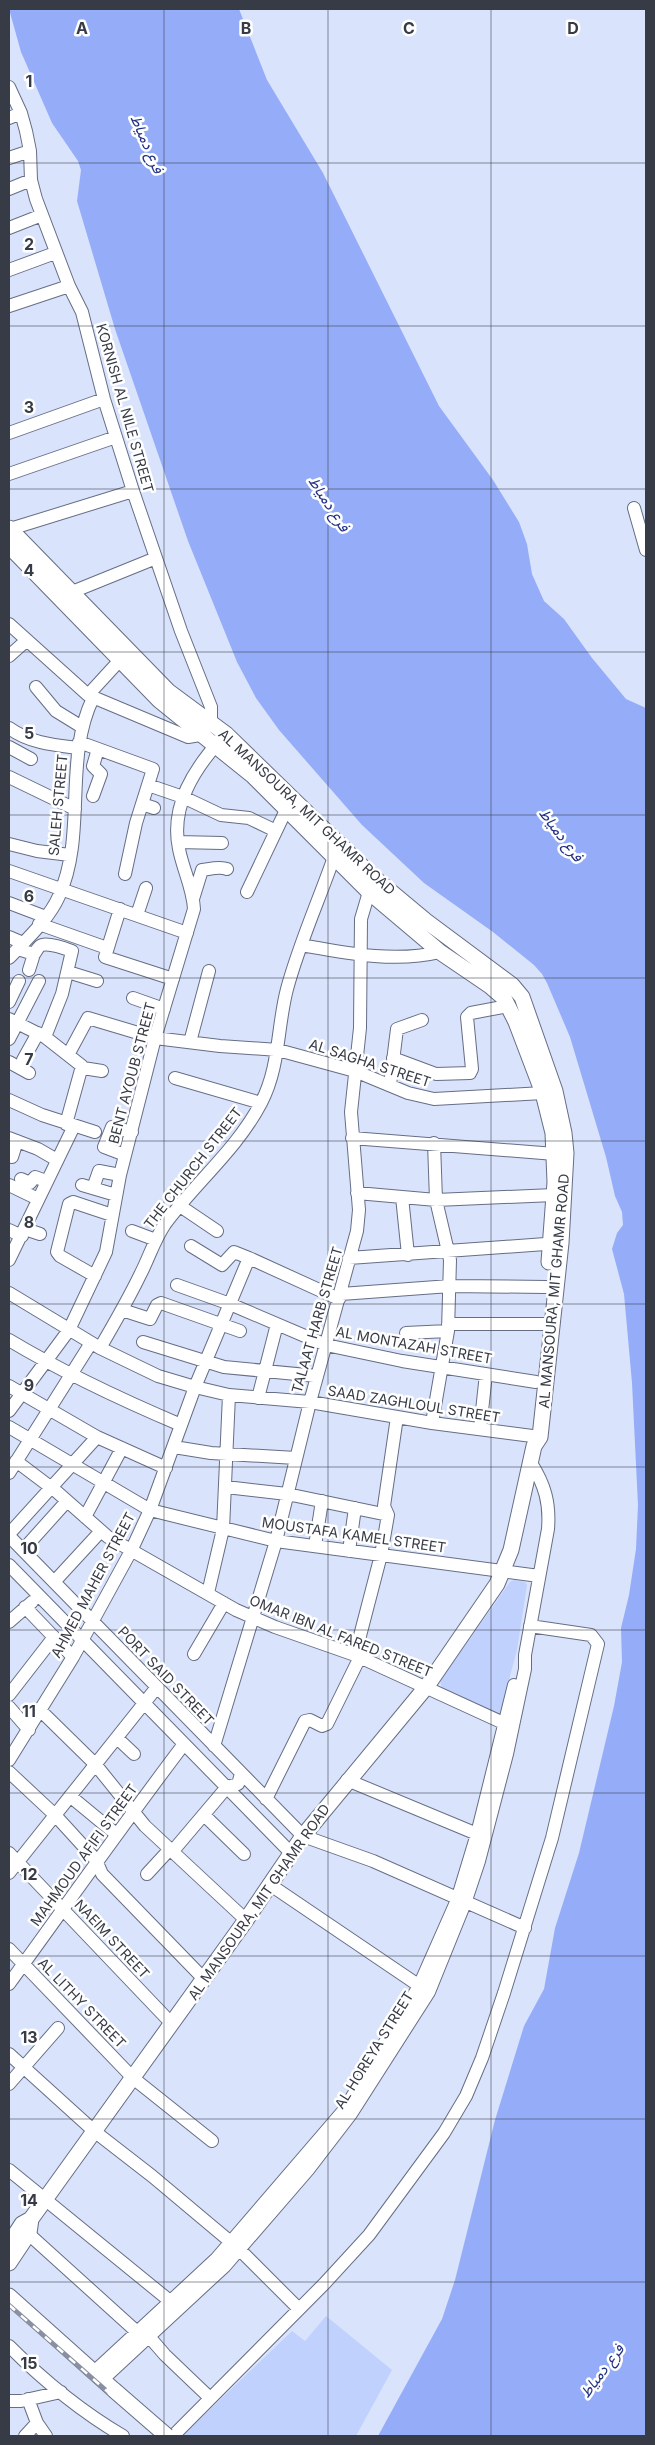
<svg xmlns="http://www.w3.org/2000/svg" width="655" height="2445" font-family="Inter,Vazirmatn,sans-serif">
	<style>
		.green { fill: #c1d1fe }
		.water { fill: #95adf8 }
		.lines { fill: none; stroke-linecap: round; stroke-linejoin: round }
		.minor-casing { stroke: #666e85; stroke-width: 14 }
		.major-casing { stroke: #666e85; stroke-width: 17 }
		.minor { stroke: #fff; stroke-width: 12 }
		.major { stroke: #fff; stroke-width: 15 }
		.rail-casing { stroke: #8990a2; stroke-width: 4.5 }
		.rail { stroke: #fff; stroke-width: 2.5; stroke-dasharray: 8; stroke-linecap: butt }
		.major-bridge-casing { stroke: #666e85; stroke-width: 17; stroke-linecap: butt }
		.major-bridge { stroke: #fff; stroke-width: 15 }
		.grid { fill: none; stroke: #373b45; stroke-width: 1; stroke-opacity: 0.55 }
		.labels { text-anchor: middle; stroke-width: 5; stroke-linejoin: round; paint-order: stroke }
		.street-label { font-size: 14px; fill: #373b45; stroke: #fff }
		.water-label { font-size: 15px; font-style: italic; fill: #223185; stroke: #fff }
		.grid-label { font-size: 16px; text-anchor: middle; font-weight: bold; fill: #373b45; stroke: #fff; stroke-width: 5; stroke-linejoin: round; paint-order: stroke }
	</style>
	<rect width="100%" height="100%" fill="#d9e3fc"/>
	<!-- green -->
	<path class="green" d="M514 1580 525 1582 527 1585 517 1650 499 1717 442 1688 440 1681 510 1582Z
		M326 2316 392 2370 356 2436H182L292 2331 305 2341Z"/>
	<!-- water -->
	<path class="water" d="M9 9H239L267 80 323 173 439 406 493 480 519 522 527 544 532 574 544 601 564 619 592 658 626 699 646 708V2436H378L442 2319 455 2280 495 2120 524 2026 544 1989 555 1928 579 1853 614 1706 622 1662 621 1628 629 1595 636 1549 638 1505 632 1383 624 1294 612 1249 617 1233 623 1225 622 1212 615 1196 606 1157 570 1037 547 983 542 974 534 965 493 932 424 883 362 825 279 730 256 698 237 662 188 541 115 329 77 201 81 170 78 161 52 123 21 52Z"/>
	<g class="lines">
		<defs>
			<path id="minor" d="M9 87 21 113 26 131 30 151 31 180 36 199 69 286 82 312 104 399 133 491 181 631 211 707V722L200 735 188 737 88 695 9 624
				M9 118 21 113
				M9 158 30 151
				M9 189 31 180
				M9 228 42 215
				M9 270 55 253
				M9 306 69 286
				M9 433 104 399
				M9 474 116 437
				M634 508 646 550
				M10 529 133 491
				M72 592 156 558
				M9 656 27 640
				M36 687 56 711 82 727
				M88 695 121 659
				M9 728C30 743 53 745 78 748
				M79 742 153 769 136 823 125 874
				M9 747 31 759
				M9 777 75 809
				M148 785 183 797 221 815 249 818 276 831
				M93 796 101 774 93 766 98 749
				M142 804 154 808
				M178 842 222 843
				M9 844 37 851 70 855
				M9 871 187 933
				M247 892 287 808
				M193 899 202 870C210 869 220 866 227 869
				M9 903 46 917
				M120 909 105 957 173 979
				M137 915 146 888
				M39 924 107 948
				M9 937 23 943
				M301 945C346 953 394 963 440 952
				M18 949 34 954C36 952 38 946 42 945 50 943 64 948 72 951L62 994 45 1037
				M9 958C26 940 49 919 59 896 87 834 63 760 93 698
				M29 970 34 954
				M68 972 97 981
				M133 998 164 1009
				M9 1002 19 981
				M9 1019 45 1037 82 1066 66 1124
				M9 1039 39 981
				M190 1042 209 971
				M68 1055 88 1018 155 1038 220 1046 278 1050 355 1071 408 1093 434 1099 543 1093
				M393 1058 436 1074 470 1073 472 1069 467 1017 471 1013 508 1006
				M23 1060 38 1033
				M9 1062 29 1073
				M83 1068 102 1071
				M175 1078 261 1103
				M390 1085 397 1029 422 1020
				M9 1100 42 1115 95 1132
				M9 1138 38 1149 57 1160
				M352 1138 555 1154
				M125 1155 104 1147 112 1127 132 1132
				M12 1157 17 1141
				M21 1179 30 1183 35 1177 46 1181
				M9 1185 38 1199
				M82 1185 116 1195
				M93 1188 99 1171 120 1175
				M357 1193 436 1200 554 1195
				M402 1197 408 1255
				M180 1206 217 1231
				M25 1229 40 1234
				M9 1230 22 1236
				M132 1231 156 1240
				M191 1246 222 1265 234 1252 249 1258
				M349 1258 559 1243
				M9 1260 74 1126
				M95 1276 60 1256 57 1252 69 1204 73 1202 112 1215
				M177 1285 230 1304 326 1345 402 1361 536 1382
				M9 1293 100 1348 158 1376 195 1387 229 1395 310 1402 432 1423 540 1437
				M341 1294 450 1286 546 1287
				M122 1310 150 1319 157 1305 161 1303 240 1331
				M448 1324H553
				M406 1333 448 1331
				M9 1340C64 1373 122 1400 181 1425
				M143 1342 224 1367 317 1376
				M100 1348C114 1324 128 1300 140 1275 149 1258 154 1240 165 1224 196 1182 237 1149 261 1103 280 1067 277 1027 287 989 299 944 319 900 334 857
				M9 1386 97 1437 166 1468
				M258 1398 277 1324
				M9 1411 69 1330 106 1252 120 1175 155 1038 194 909C193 888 183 870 179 849 170 806 194 769 222 738
				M432 1423 448 1331 450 1260 436 1200 434 1143
				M9 1427 150 1510 276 1541 539 1576
				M480 1429 486 1374
				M174 1447 211 1453 296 1458
				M16 1461 57 1492 108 1537 236 1610 275 1627 355 1655 510 1726
				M9 1473 91 1343
				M226 1487 287 1494 388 1515
				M85 1517 122 1448
				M9 1534 97 1437
				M9 1536 303 1836 373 1861 525 1928
				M315 1546 322 1501
				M23 1550 67 1501
				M349 1551 355 1508
				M9 1565 291 1853
				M54 1582 101 1531
				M208 1593 223 1529 229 1395
				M25 1607 73 1657
				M9 1622 32 1602
				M194 1654 224 1603
				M355 1655 381 1555 388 1515 384 1506 397 1417
				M9 1695 54 1637
				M9 1707 29 1730
				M41 1711 95 1764 145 1826 246 1920
				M117 1738 134 1754
				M214 1746 276 1541 310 1402 357 1231 359 1210 351 1112 360 1028 361 919 369 892
				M9 1760 73 1657 131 1551 150 1510 195 1387 249 1258 339 1299
				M9 1772 55 1815 96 1860 102 1874 204 1979
				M347 1780 477 1834
				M70 1796 116 1834
				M266 1799 305 1721 310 1720 322 1726 327 1724 360 1657
				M204 1815 244 1854
				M172 1852 227 1787 238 1784 241 1774
				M9 1853 172 2024
				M9 1873 157 1687
				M147 1874 170 1849
				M269 1884 424 1989
				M9 1949 133 2078 212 2141
				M9 1984C67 1904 124 1823 184 1744
				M9 2054 94 2131 152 2176 239 2249 299 2309
				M9 2084 58 2028
				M9 2170 176 2306
				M22 2228 137 2332
				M145 2332 165 2355 210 2398
				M9 2346C43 2380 82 2412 123 2436
				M94 2372 216 2259 344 2110 419 1986 457 1900 477 1834 514 1685
				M102 2380 225 2266 308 2170 351 2114 429 1992 465 1903 479 1861 507 1754 525 1669V1655L548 1529C550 1503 545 1485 531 1463
				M28 2399 37 2423 46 2436
				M9 2401H21L61 2392
				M25 2436 37 2423
				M173 2436 324 2284 369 2235 444 2133 466 2096 482 2058 504 1993 552 1838 598 1644 591 1635 530 1626"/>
			<path id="major" d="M9 528 168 691 226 734 372 876 426 921 512 985 522 997 555 1091 564 1133 566 1153 561 1243 540 1437 534 1446 511 1550 497 1584 427 1686 303 1836 246 1920 31 2219 22 2224 9 2244
				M9 546 160 701 253 776 369 892 440 952 490 986 504 998 516 1022 543 1093 553 1133 555 1182 549 1262
				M9 2263 29 2233 31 2219
				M9 2296 114 2390"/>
		</defs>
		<!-- minor casing -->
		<use href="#minor" class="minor-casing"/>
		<!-- major casing -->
		<use href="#major" class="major-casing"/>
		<!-- minor -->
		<use href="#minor" class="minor"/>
		<!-- major -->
		<use href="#major" class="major"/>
		<defs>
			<path id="rail" d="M9 2305 158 2436"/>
		</defs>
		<!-- rail casing -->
		<use href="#rail" class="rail-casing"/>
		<!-- rail -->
		<use href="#rail" class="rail"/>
		<defs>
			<path id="major-bridge" d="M114 2390 167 2436"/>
		</defs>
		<!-- major-bridge casing -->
		<use href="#major-bridge" class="major-bridge-casing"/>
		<!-- major-bridge -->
		<use href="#major-bridge" class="major-bridge"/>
	</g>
	<!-- grid -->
	<path class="grid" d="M164 9V2436M328 9V2436M491 9V2436M9 163H646M9 326H646M9 489H646M9 652H646M9 815H646M9 978H646M9 1141H646M9 1304H646M9 1467H646M9 1630H646M9 1793H646M9 1956H646M9 2119H646M9 2282H646"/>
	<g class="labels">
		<!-- street labels -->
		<g class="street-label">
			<text transform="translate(125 408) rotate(74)" y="5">KORNISH AL NILE STREET</text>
			<text transform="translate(58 805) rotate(-85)" y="5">SALEH STREET</text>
			<text transform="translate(307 812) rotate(43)" y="5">AL MANSOURA, MIT GHAMR ROAD</text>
			<text transform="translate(370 1063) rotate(18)" y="5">AL SAGHA STREET</text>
			<text transform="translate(132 1073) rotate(-75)" y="5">BENT AYOUB STREET</text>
			<text transform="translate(193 1168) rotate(-52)" y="5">THE CHURCH STREET</text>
			<text transform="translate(554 1291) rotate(-85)" y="5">AL MANSOURA, MIT GHAMR ROAD</text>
			<text transform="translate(317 1320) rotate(-74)" y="5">TALAAT HARB STREET</text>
			<text transform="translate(414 1345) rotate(10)" y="5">AL MONTAZAH STREET</text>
			<text transform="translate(414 1404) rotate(9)" y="5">SAAD ZAGHLOUL STREET</text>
			<text transform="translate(354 1535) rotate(8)" y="5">MOUSTAFA KAMEL STREET</text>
			<text transform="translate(93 1585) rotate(-62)" y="5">AHMED MAHER STREET</text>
			<text transform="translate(341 1636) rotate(22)" y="5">OMAR IBN AL FARED STREET</text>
			<text transform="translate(166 1676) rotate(46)" y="5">PORT SAID STREET</text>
			<text transform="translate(84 1855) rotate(-54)" y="5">MAHMOUD AFIFI STREET</text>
			<text transform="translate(259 1902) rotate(-55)" y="5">AL MANSOURA, MIT GHAMR ROAD</text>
			<text transform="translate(112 1939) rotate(47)" y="5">NAEIM STREET</text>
			<text transform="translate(82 2003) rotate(46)" y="5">AL LITHY STREET</text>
			<text transform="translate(374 2050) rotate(-58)" y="5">AL HOREYA STREET</text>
		</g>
		<!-- water labels -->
		<g class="water-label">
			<text transform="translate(147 144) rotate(67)" y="5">فرع دمياط</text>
			<text transform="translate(329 504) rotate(57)" y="5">فرع دمياط</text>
			<text transform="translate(561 835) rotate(53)" y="5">فرع دمياط</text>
			<text transform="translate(602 2371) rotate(-53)" y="5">فرع دمياط</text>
		</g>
	</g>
	<g class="grid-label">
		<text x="82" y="34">A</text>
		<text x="246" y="34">B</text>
		<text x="409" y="34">C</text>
		<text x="573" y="34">D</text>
		<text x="29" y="87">1</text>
		<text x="29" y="250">2</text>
		<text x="29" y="413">3</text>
		<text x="29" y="576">4</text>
		<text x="29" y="739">5</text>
		<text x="29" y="902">6</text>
		<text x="29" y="1065">7</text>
		<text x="29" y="1228">8</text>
		<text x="29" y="1391">9</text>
		<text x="29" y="1554">10</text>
		<text x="29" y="1717">11</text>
		<text x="29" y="1880">12</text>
		<text x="29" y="2043">13</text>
		<text x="29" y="2206">14</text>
		<text x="29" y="2369">15</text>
	</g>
	<!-- border -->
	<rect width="655" height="2445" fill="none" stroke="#373b45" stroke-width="20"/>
</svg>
